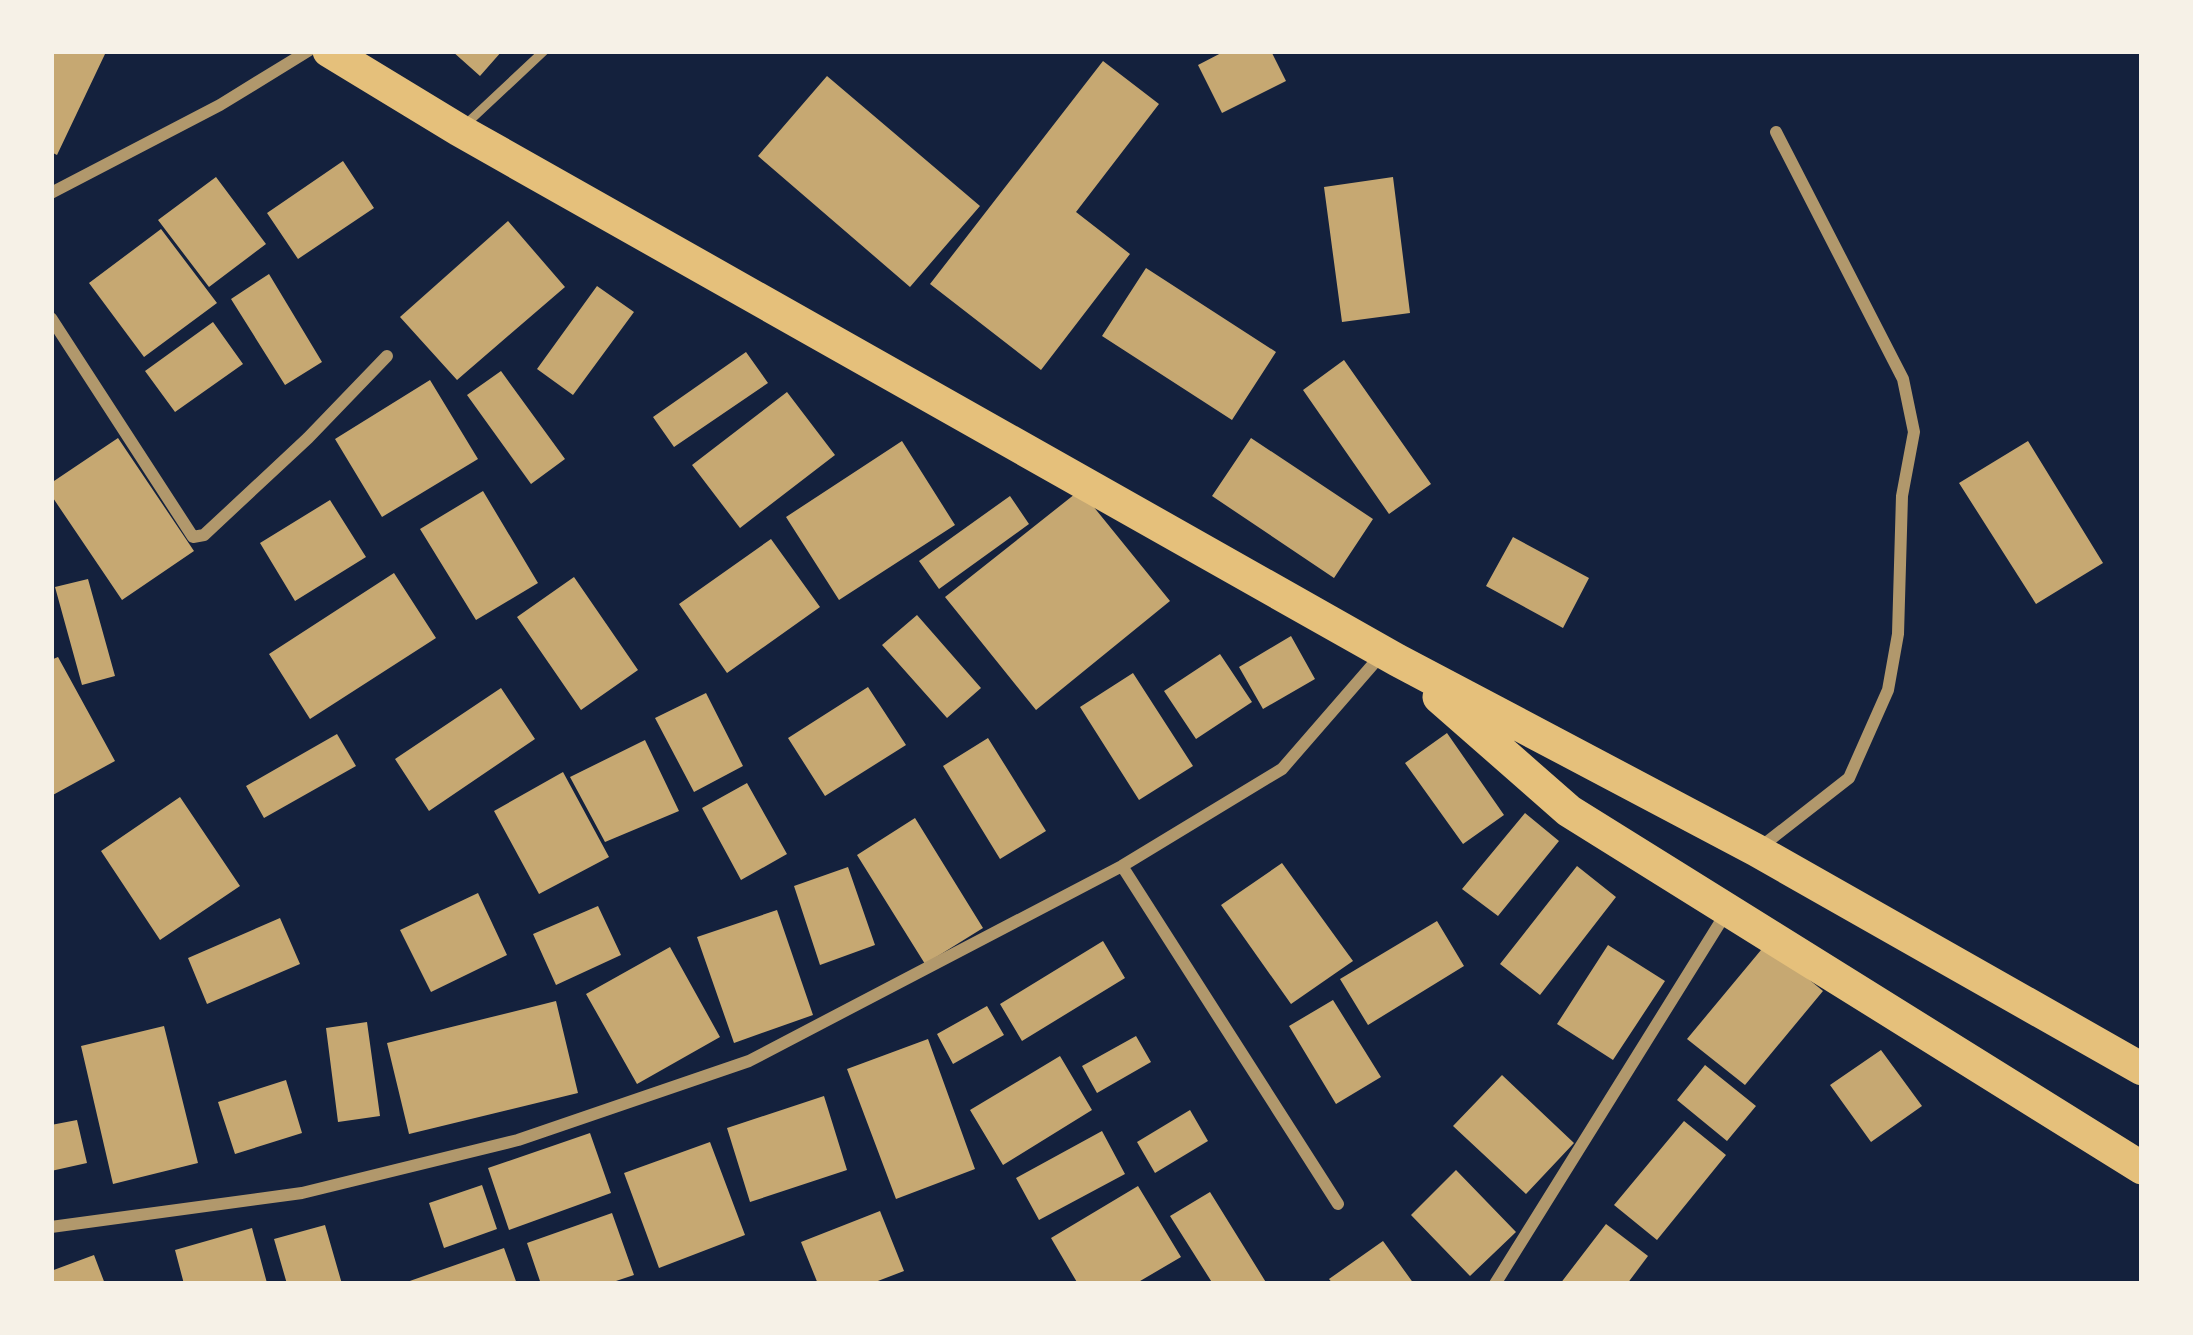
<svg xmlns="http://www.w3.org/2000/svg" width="2193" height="1335" font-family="Helvetica,sans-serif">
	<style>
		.building { fill: #c6a872 }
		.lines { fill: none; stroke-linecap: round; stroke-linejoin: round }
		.service { stroke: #b1986c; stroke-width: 9 }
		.minor { stroke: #b1986c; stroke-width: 12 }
		.trunk { stroke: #e5c07b; stroke-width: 33 }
	</style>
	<rect width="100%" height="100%" fill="#14213d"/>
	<!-- building -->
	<path class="building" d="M51 51 105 54 57 155 51 152Z
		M452 51H502L480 76Z
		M1225 51H1271L1286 81 1222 113 1198 65Z
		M1103 61 1159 104 1076 212 1130 254 1041 370 930 284Z
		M827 76 980 206 910 287 758 156Z
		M343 161 374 208 298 259 267 213Z
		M216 177 266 244 209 287 158 220Z
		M1393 177 1410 313 1342 322 1324 187Z
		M508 221 565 287 457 380 400 317Z
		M161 229 217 303 144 357 89 283Z
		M1146 268 1276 352 1232 420 1102 336Z
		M269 274 322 362 285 385 231 299Z
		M597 286 634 312 573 395 537 369Z
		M213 322 243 364 175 412 145 371Z
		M746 352 768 383 674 447 653 417Z
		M1344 360 1431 484 1389 514 1303 390Z
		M501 371 565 459 531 484 467 395Z
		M430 380 478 459 382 517 335 439Z
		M787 392 835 455 740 528 692 465Z
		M118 438 194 551 122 600 51 495V483Z
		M1251 438 1373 519 1334 578 1212 496Z
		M902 441 955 525 839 600 786 517Z
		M2028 441 2103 563 2036 604 1959 483Z
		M1080 490 1170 601 1036 710 945 597Z
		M483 491 538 583 476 620 420 529Z
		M1010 496 1029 524 939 589 919 561Z
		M330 500 366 557 295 601 260 543Z
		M1513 537 1589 578 1563 628 1486 586Z
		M771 539 820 607 727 673 679 604Z
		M394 573 436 638 310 719 269 654Z
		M574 577 638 670 581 710 517 617Z
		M88 579 115 676 82 685 55 587Z
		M917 615 981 688 947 718 882 645Z
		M1291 636 1315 679 1263 709 1239 667Z
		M1220 654 1252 702 1196 739 1164 691Z
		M58 657 115 761 51 796V660Z
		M1133 673 1193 766 1139 800 1080 707Z
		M868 687 906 745 825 796 788 738Z
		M501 688 535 739 429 811 395 759Z
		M706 693 743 766 694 792 655 718Z
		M1447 733 1504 815 1463 844 1405 763Z
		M337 734 356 766 264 818 246 786Z
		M988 738 1046 831 1000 859 943 766Z
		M645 740 679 811 605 842 570 777Z
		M563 772 609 857 539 894 494 811Z
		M747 783 787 854 741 880 702 808Z
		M180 797 240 886 160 940 101 851Z
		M1525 813 1559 841 1498 916 1462 889Z
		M915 818 983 928 925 964 857 855Z
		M1282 863 1353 961 1291 1004 1221 905Z
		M1577 866 1616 897 1540 995 1500 964Z
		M848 867 875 945 820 965 794 886Z
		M478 893 507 955 431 992 400 930Z
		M598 906 621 955 556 985 533 934Z
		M777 910 813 1015 734 1043 697 937Z
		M280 918 300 964 207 1004 188 958Z
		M1437 921 1464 966 1368 1025 1340 979Z
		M1103 941 1125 978 1022 1041 1000 1004Z
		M1766 944 1823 991 1745 1085 1687 1039Z
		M1608 945 1665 981 1613 1060 1557 1024Z
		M670 947 720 1037 637 1084 586 994Z
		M1333 1000 1381 1077 1336 1104 1289 1026Z
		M556 1001 578 1093 409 1134 387 1043Z
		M987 1006 1004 1035 953 1064 937 1034Z
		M367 1022 380 1116 338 1122 326 1028Z
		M164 1026 198 1163 113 1184 81 1046Z
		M1136 1036 1151 1062 1097 1093 1082 1066Z
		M928 1039 975 1169 896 1199 847 1069Z
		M1881 1050 1922 1106 1871 1142 1830 1085Z
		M1060 1056 1092 1110 1003 1165 970 1110Z
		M1705 1065 1756 1106 1727 1141 1677 1100Z
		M1502 1075 1574 1143 1526 1194 1453 1126Z
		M286 1080 302 1133 235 1154 218 1102Z
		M824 1096 847 1170 750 1202 727 1128Z
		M1190 1110 1208 1141 1155 1173 1137 1142Z
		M77 1120 87 1163 51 1171V1125Z
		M1684 1121 1726 1155 1657 1240 1614 1205Z
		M1102 1131 1125 1174 1039 1220 1016 1178Z
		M590 1133 611 1193 509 1230 488 1168Z
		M710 1142 745 1235 659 1268 624 1173Z
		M1456 1170 1516 1232 1470 1276 1411 1215Z
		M482 1185 497 1229 444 1248 429 1203Z
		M1138 1186 1181 1257 1135 1284H1078L1051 1238Z
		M1210 1192 1267 1284H1213L1170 1216Z
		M880 1211 904 1271 870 1284H818L801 1242Z
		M612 1213 634 1275 607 1284H541L527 1243Z
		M1606 1224 1648 1256 1627 1284H1560Z
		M325 1225 342 1284H287L274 1239Z
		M252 1228 267 1283 184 1284 175 1250Z
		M1383 1241 1414 1284H1333L1329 1279Z
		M504 1248 517 1284H404V1283Z
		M94 1255 105 1284H51V1271Z"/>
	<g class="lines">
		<!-- service -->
		<path class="service" d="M465 125 544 51"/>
		<!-- minor -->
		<path class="minor" d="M51 193 220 105 308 51
			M51 318 193 537 204 535 308 438 387 356
			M1762 846 1849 778 1888 690 1898 634 1902 496 1914 432 1903 379 1776 132
			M1122 866 1338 1204
			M51 1227 302 1193 518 1140 749 1061 1122 866 1282 769 1382 654
			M1495 1284 1726 913"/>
		<!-- trunk -->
		<path class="trunk" d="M329 51 459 130 1397 660 1756 850 2142 1069
			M1439 697 1569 811 2142 1168"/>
	</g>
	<!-- border -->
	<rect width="2193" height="1335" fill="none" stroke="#f6f1e7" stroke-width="108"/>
</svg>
